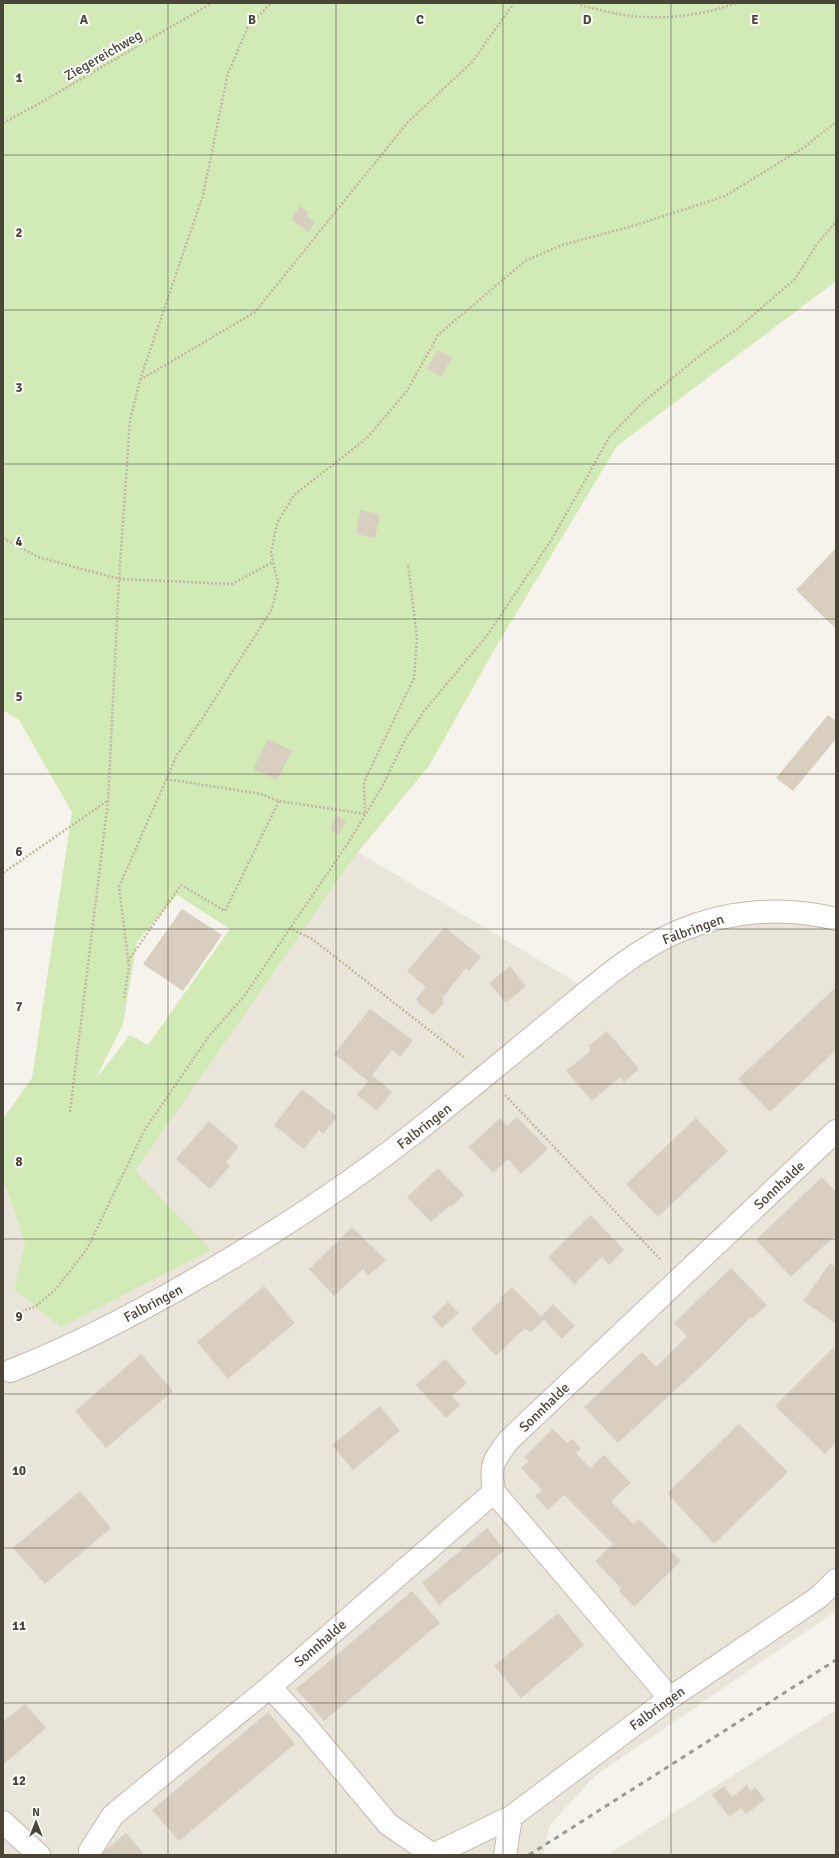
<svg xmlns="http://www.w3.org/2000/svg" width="839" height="1858" font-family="Signika,sans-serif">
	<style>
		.residential { fill: #eae5da }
		.green { fill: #d2eab5; fill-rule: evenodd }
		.building { fill: #d8cfc1 }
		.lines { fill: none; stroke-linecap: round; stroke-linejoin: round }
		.street-casing { stroke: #c2bbae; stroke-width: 24 }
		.path { stroke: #c4b79f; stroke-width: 2.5; stroke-dasharray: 2 2; stroke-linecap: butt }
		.street { stroke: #fff; stroke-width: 22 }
		.rail { stroke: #9a9a9a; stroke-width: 3; stroke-dasharray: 5 5; stroke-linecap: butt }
		.grid { fill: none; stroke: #4b4439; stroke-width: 1; stroke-opacity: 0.55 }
		.labels { text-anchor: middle; stroke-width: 4; stroke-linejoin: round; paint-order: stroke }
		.street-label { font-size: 14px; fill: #4b4439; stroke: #fff }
		.grid-label { font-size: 13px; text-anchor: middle; font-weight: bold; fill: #4b4439; stroke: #fff; stroke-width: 4; stroke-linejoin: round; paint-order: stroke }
	</style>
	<rect width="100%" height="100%" fill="#f6f3ec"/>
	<!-- residential -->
	<path class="residential" d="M358 852 589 990 700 924 836 919V1611L595 1776 550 1825 543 1855H3V1178L25 1243 14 1289 211 1250 134 1171Z
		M836 1710V1855H607Z"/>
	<!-- green -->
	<path class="green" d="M3 3H836V281L617 446 493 652 429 766 358 852 135 1171 211 1250 61 1327 14 1289 25 1243 3 1178V1119L32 1078 72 812 19 720 3 710ZM177 895 230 929 148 1045 130 1035 95 1080 123 1024 137 942Z"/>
	<!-- building -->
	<path class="building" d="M300 206 309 213 307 216 315 223 308 232 291 219Z
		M438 350 452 358 441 377 427 368Z
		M360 510 380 514 375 538 356 534Z
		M836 548V629L796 590Z
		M828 715 836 721V739L793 791 776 778Z
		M268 739 292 751 277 780 253 769Z
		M336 815 346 820 340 834 330 830Z
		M182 909 222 935 183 991 143 964Z
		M445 927 481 957 469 971 466 968 443 997V1004L433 1015 419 1004 416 999 426 987 407 971Z
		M510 966 526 986 506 1003 489 983Z
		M836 987V1050L770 1112 738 1079Z
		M370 1009 413 1040 400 1057 392 1050 372 1075 392 1092 377 1111 357 1095 368 1081 334 1054Z
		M607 1031 639 1069 624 1082 620 1077 592 1101 566 1071 591 1050 588 1046Z
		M302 1089 337 1117 323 1134 319 1130 304 1149 274 1125Z
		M517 1117 548 1149 521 1174 508 1159 493 1173 469 1147 500 1118 507 1126Z
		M696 1118 728 1151 658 1217 626 1184Z
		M209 1121 239 1147 226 1162 230 1166 210 1189 176 1159Z
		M438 1168 464 1195 451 1207 450 1205 431 1222 407 1197Z
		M822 1177 836 1192V1235L791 1277 756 1240Z
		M591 1215 624 1250 609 1265 602 1257 574 1284 548 1257Z
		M352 1227 386 1260 368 1276 363 1269 334 1296 309 1269Z
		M830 1263 836 1267V1324L803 1301Z
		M731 1268 767 1305 752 1319 751 1317 709 1359 618 1443 584 1407 642 1352 656 1367 687 1336 674 1323Z
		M264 1286 295 1323 228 1379 197 1342Z
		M512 1287 541 1316 553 1304 575 1326 562 1339 544 1320 531 1332 524 1329 496 1356 471 1329 501 1300 500 1298Z
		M448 1302 459 1313 442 1328 432 1317Z
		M833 1348 836 1351V1442L825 1454 775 1406Z
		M141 1354 173 1391 106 1448 75 1411Z
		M445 1359 467 1383 452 1396 460 1405 446 1418 416 1385Z
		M380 1406 400 1431 353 1470 332 1445Z
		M739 1424 788 1472 714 1544 667 1493Z
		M553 1429 567 1443 572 1439 581 1448 576 1453 590 1468 604 1455 631 1483 611 1501 633 1524 639 1519 681 1561 634 1607 619 1591 621 1588 595 1561 613 1544 564 1495 548 1510 535 1496 542 1490 521 1468 529 1461 524 1457Z
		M80 1491 111 1528 45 1584 13 1548Z
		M487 1528 505 1550 439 1605 422 1583Z
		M412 1591 440 1623 324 1721 296 1689Z
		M558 1613 584 1645 521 1698 494 1666Z
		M25 1704 46 1728 3 1765V1722Z
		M268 1712 295 1744 179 1841 152 1810Z
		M747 1785 751 1791 755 1787 765 1800 746 1814 741 1808 729 1817 712 1795 724 1786 732 1797Z
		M126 1833 143 1853 140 1855H99Z"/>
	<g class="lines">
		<defs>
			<path id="street" d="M10 1371C77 1345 139 1312 201 1276 282 1229 360 1177 433 1118 473 1086 513 1053 553 1020 592 988 632 951 679 931 729 910 784 906 836 919
				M494 1492 670 1698
				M270 1687 306 1726 388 1824 433 1855
				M3 1822 39 1855
				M90 1851 113 1815 270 1687 494 1492C490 1465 492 1462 509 1440L836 1131
				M433 1855 511 1817
				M505 1855 511 1817 670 1698 819 1597 836 1580"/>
		</defs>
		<!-- street casing -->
		<use href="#street" class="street-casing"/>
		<!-- path -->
		<path class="path" d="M577 3C584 7 592 8 600 10 646 22 692 19 736 3
			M3 123 40 103 212 3
			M140 380 255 312 407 123 472 62 514 3
			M3 538 38 557 119 579 232 584 273 562
			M166 779 261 794 279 801 365 814 364 782 414 678 417 638 408 564
			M3 873 107 801
			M289 928 312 939 465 1058
			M128 961 181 885 225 911 279 801
			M124 998 129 967 119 887 177 755 204 716 272 609 278 583 271 553 277 523 294 495 367 438 407 391 438 335 525 261 562 245 636 225 725 196 803 148 836 122
			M505 1095 661 1260
			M70 1112 108 801 119 579 130 420 140 380 203 195 228 73 248 27 271 3
			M21 1311 35 1307 55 1290 87 1249 144 1131 209 1036 245 995 350 840 382 787 405 740 424 711 486 637 552 539 610 436 641 404 703 353 737 329 795 279 817 244 836 222"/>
		<!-- street -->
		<use href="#street" class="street"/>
		<!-- rail -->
		<path class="rail" d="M529 1855 836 1660"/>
	</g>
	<!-- grid -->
	<path class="grid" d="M168 3V1855M336 3V1855M503 3V1855M671 3V1855M3 155H836M3 310H836M3 464H836M3 619H836M3 774H836M3 929H836M3 1084H836M3 1239H836M3 1394H836M3 1548H836M3 1703H836"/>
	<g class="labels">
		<!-- street labels -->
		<g class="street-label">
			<text transform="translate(103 55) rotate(-30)" y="5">Ziegereichweg</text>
			<text transform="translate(693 929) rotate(-20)" y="5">Falbringen</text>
			<text transform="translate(424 1126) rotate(-38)" y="5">Falbringen</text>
			<text transform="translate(779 1185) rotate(-43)" y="5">Sonnhalde</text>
			<text transform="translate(153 1303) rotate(-28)" y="5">Falbringen</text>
			<text transform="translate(544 1407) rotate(-44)" y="5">Sonnhalde</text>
			<text transform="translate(320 1643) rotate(-41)" y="5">Sonnhalde</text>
			<text transform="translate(657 1708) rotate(-36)" y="5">Falbringen</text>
		</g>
	</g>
	<g class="grid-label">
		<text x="84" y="24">A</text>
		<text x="252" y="24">B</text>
		<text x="420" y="24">C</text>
		<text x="587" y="24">D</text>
		<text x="755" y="24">E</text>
		<text x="19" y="82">1</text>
		<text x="19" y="237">2</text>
		<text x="19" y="392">3</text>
		<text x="19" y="546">4</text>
		<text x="19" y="701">5</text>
		<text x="19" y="856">6</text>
		<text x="19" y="1011">7</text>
		<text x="19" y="1166">8</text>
		<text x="19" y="1321">9</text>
		<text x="19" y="1475">10</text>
		<text x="19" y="1630">11</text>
		<text x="19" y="1785">12</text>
	</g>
	<!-- border -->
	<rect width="839" height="1858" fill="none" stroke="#4b4439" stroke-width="8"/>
	<!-- north arrow -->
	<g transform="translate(36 1822)" stroke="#ffffff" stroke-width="3" paint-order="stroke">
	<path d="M0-3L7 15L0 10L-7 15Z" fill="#4b4439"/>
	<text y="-6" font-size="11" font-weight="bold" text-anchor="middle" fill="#4b4439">N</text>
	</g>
</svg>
